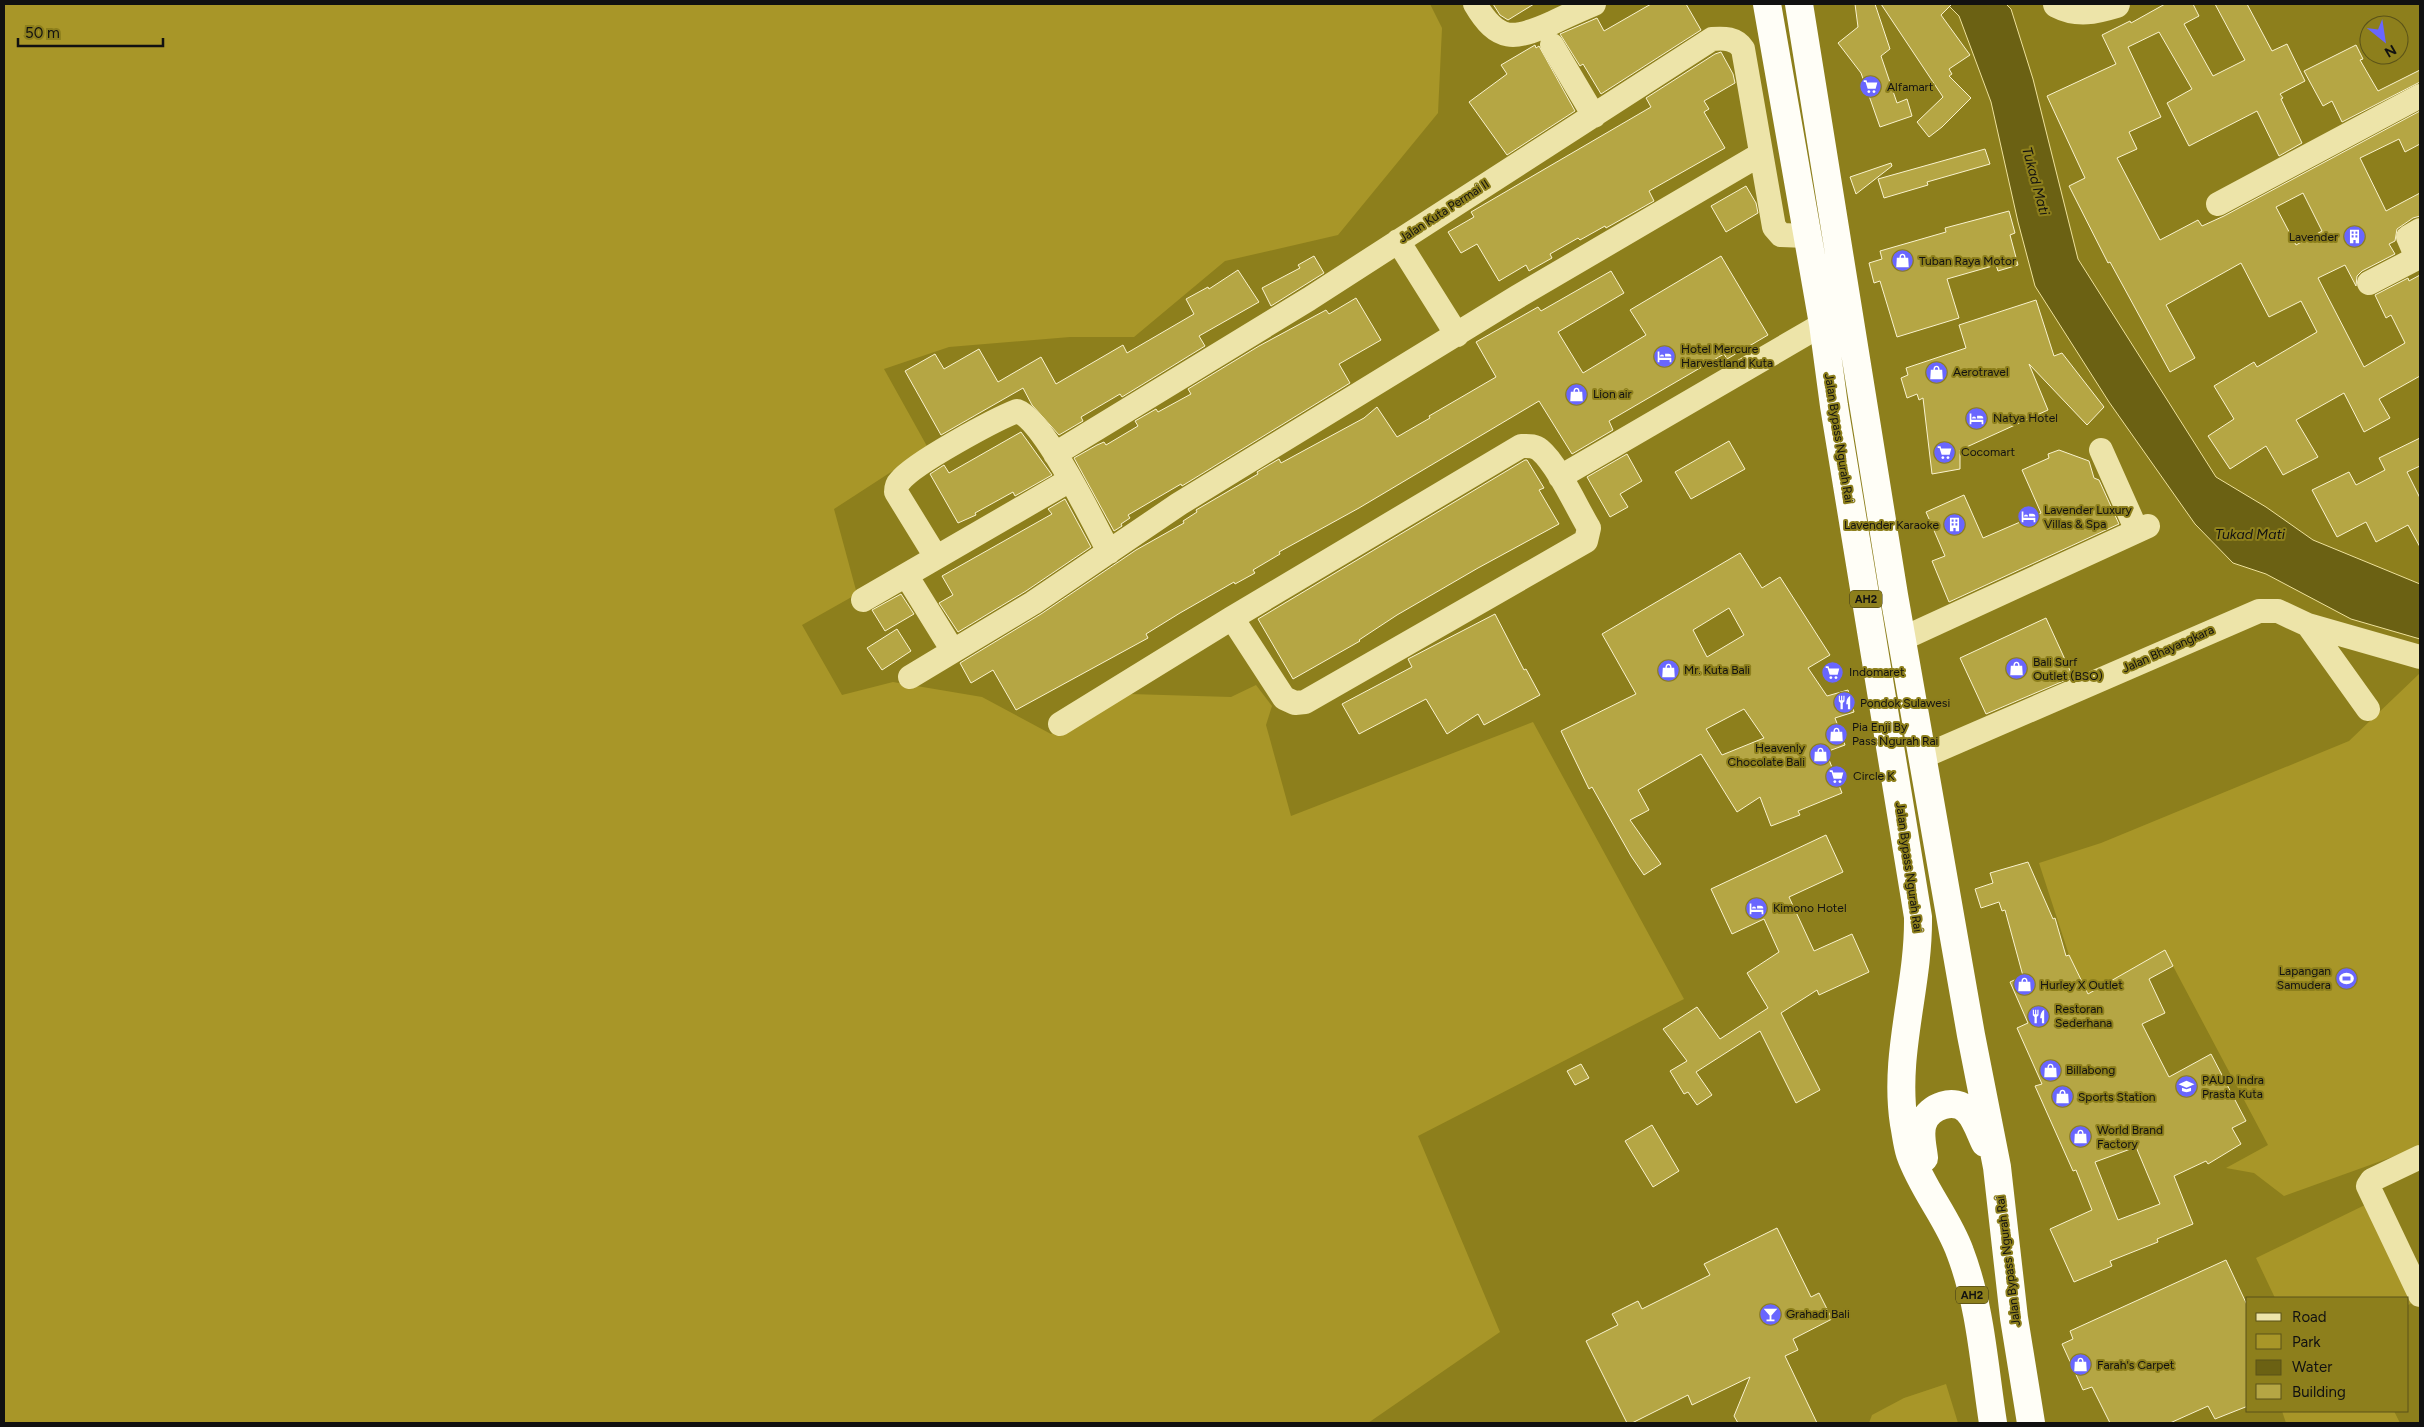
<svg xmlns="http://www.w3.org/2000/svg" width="2424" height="1427" font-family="Figtree,sans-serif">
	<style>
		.green { fill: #a89628 }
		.water { fill: #6b6113; stroke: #efe29c }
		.building { fill: #b5a644; stroke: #faf3ce; fill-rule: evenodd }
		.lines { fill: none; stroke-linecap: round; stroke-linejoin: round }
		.minor { stroke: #ede4a9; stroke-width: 24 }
		.tertiary { stroke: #ede4a9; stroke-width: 28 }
		.trunk { stroke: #fffef7; stroke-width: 28 }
		.labels { text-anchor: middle; stroke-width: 4; stroke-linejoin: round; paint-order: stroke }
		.shield { fill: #8d7f1c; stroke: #363214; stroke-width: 1 }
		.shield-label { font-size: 11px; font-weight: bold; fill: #111 }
		.poi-label { font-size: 12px; fill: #111; stroke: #8d7f1c; text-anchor: start }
		.street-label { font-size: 12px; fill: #111; stroke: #8d7f1c }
		.water-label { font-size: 14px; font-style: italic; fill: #111; stroke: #8d7f1c }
	</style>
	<rect width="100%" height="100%" fill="#8d7f1c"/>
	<!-- green -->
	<path class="green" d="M4 4H1430L1442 28 1438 113 1338 235 1225 261 1134 337H1070L949 347 884 369 928 448 834 509 857 594 802 625 842 695 893 682 982 697 1051 734 1130 694 1231 697 1256 685 1272 706 1266 725 1291 816 1533 722 1684 999 1418 1136 1500 1332 1368 1423H4Z
		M2419 674 2420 1147 2284 1196 2254 1173 2226 1168 2268 1145 2165 951 2088 994 2069 955 2039 863 2101 843 2349 741Z
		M2369 1203 2414 1302 2408 1305V1298H2275L2256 1258Z
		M1946 1384 1958 1423H1869L1872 1415 1904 1398Z
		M2282 1411H2394L2400 1423H2286Z"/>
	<!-- water -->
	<path class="water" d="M1947 4H2006L2011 9 2033 79 2078 259 2216 477 2266 507 2313 540 2420 584V639L2351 619 2266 574 2233 563 2195 524 2109 402 2035 286 2018 222 1991 102 1959 16Z"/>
	<!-- building -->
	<path class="building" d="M1493 4H1534L1508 20 1500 15Z
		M1651 4H1686L1701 30 1601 94 1583 64 1580 66 1560 34 1597 18 1604 31Z
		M1855 4H1875L1890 49 1881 56 1897 103 1907 99 1912 116 1880 127 1861 73 1838 43 1858 27Z
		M1881 4H1952L1941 15 1970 55 1949 69 1952 74 1949 76 1971 98 1942 127 1929 137 1917 122 1943 97Z
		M2165 4H2193L2199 16 2184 24 2213 76 2245 60 2215 4H2247L2272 51 2287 44 2305 81 2280 94 2283 98 2281 99 2302 143 2279 156 2257 111 2189 146 2167 103 2192 89 2159 32 2128 47 2161 117 2129 132 2137 149 2117 158 2160 240 2198 220 2202 226 2224 216 2420 111V144L2405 152 2399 139 2360 158 2386 211 2420 193V216L2413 218 2397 229 2395 241 2389 244 2395 254 2362 271 2357 276 2356 286 2345 265 2318 278 2364 367 2405 343 2391 315 2386 318 2375 295 2408 278 2409 281 2420 275V376L2379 399 2390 418 2364 432 2344 393 2296 420 2318 457 2283 475 2266 446 2230 469 2208 436 2234 419 2214 386 2254 362 2257 367 2317 332 2301 301 2269 317 2241 263 2166 305 2195 358 2170 372 2110 262 2108 263 2069 186 2085 178 2047 96 2116 64 2102 35 2130 21 2131 23ZM2303 193 2322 231 2296 245 2276 207Z
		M1535 45 1536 48 1539 46 1575 111 1507 155 1469 102 1507 74 1501 65Z
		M2356 45 2363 59 2360 60 2378 91 2420 70V82L2342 122 2332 101 2323 106 2304 71Z
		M1721 52 1733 74 1735 83 1704 101 1709 109 1704 112 1725 148 1649 191 1654 201 1606 228 1605 226 1580 240 1578 238 1550 254 1552 258 1529 271 1526 265 1499 281 1477 244 1461 253 1448 232 1474 217 1471 212 1651 107 1646 98 1715 54Z
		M1985 149 1990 164 1927 182 1928 185 1884 198 1878 179Z
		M1891 163 1892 166 1856 194 1850 177Z
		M1746 186 1756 203 1758 213 1726 232 1711 206Z
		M2009 211 2015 233 2010 235 2018 265 1998 271 1996 265 1947 279 1959 318 1897 337 1880 281 1874 283 1869 263 1882 259 1880 251 1946 232 1945 228Z
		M1314 256 1324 273 1271 306 1262 288 1300 268 1298 265Z
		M1721 256 1768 335 1727 359 1724 354 1609 421 1613 430 1572 454 1539 401 1359 508 1279 552 1280 554 1253 570 1255 573 1235 584 1234 582 1180 613 1146 634 1148 638 1016 710 993 670 971 683 960 663 1041 614 1136 550 1184 523 1183 521 1197 512 1196 510 1258 474 1257 472 1279 459 1281 463 1364 418 1377 407 1397 437 1430 418 1429 416 1496 377 1476 342 1538 307 1541 311 1611 271 1624 293 1558 332 1583 373 1646 335 1630 310Z
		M1238 270 1259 302 1199 336 1205 346 1122 397 1120 394 1081 417 1083 421 1059 435 1032 405 1023 388 941 435 905 371 935 354 944 369 979 349 998 382 1041 357 1056 384 1123 345 1127 353 1194 314 1186 299 1208 287 1209 289Z
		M1356 298 1381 340 1339 364 1350 383 1182 486 1181 484 1128 515 1130 518 1121 524 1122 526 1114 531 1074 458 1097 445 1104 442 1106 445 1138 426 1135 421 1156 409 1158 412 1191 394 1188 389 1259 346 1326 310 1329 314Z
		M2036 300 2054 356 2062 353 2104 407 2087 425 2029 364 2048 410 1960 450V469L1932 474 1923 398 1919 400 1917 394 1907 398 1901 378 1908 375 1906 368 1966 348 1959 325Z
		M1021 432 1052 475 1015 496 1013 492 975 513 976 515 958 523 930 474 944 465 949 473Z
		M2420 438V466L2407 472 2420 498V547L2408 525 2376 542 2366 522 2337 537 2312 490 2349 472 2356 485 2385 470 2379 458Z
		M1729 441 1745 469 1691 499 1675 472Z
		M2059 450 2089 461 2094 478 2099 480 2119 524 1949 602 1932 561 1945 556 1926 512 1964 495 1983 538 2041 513 2022 470 2049 458 2048 454Z
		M1627 454 1642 481 1620 494 1628 507 1610 517 1587 477Z
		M1525 460H1527L1544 488 1539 490 1559 524 1478 568 1397 615 1359 640 1360 641 1293 679 1258 619Z
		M1065 499 1091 547 1026 591 958 632 939 603 953 595 942 576 1052 514 1048 509Z
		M1740 553 1762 588 1780 577 1830 655 1808 668 1827 696 1848 690 1854 712 1835 718 1845 745 1826 752 1842 793 1798 811 1800 815 1771 826 1760 797 1737 812 1701 754 1638 790 1649 810 1630 820 1661 864 1644 875 1631 856 1592 787 1589 789 1561 731 1636 694 1602 634ZM1729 608 1744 635 1707 657 1693 630ZM1744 709 1764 738 1722 755 1706 729Z
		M901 594 914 614 885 631 872 610Z
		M1495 614 1524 670 1526 669 1540 695 1484 725 1478 714 1447 734 1426 699 1359 734 1342 704 1412 667 1408 659Z
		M2046 618 2073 677 1986 714 1960 658Z
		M897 629 911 651 882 670 867 648Z
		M1826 835 1843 872 1789 897 1814 951 1852 934 1869 972 1819 995 1817 990 1781 1013 1820 1090 1796 1103 1760 1031 1696 1072 1712 1095 1697 1105 1688 1092 1684 1094 1670 1071 1687 1061 1663 1029 1697 1007 1720 1039 1768 1008 1747 973 1779 952 1764 919 1732 934 1711 889Z
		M2028 862 2053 919 2055 918 2066 956 2069 955 2088 994 2165 950 2173 966 2149 979 2165 1013 2142 1024 2169 1077 2211 1054 2246 1121 2232 1128 2241 1144 2208 1164 2206 1161 2174 1176 2193 1224 2157 1239 2158 1242 2110 1261 2112 1266 2074 1282 2050 1229 2092 1210 2076 1170 2073 1171 2035 1086 2042 1084 2017 1028 2028 1023 2010 982 2023 976 2005 910 2002 911 1999 902 1981 908 1975 889 1993 883 1990 873ZM2136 1147 2160 1204 2118 1220 2095 1162Z
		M1581 1064 1589 1078 1575 1085 1567 1071Z
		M1652 1125 1679 1171 1653 1187 1625 1141Z
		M1777 1228 1811 1297 1819 1293 1832 1319 1793 1339 1798 1350 1785 1356 1817 1423H1738L1734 1416 1750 1377 1692 1405 1688 1395 1632 1423H1627L1586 1341 1618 1325 1612 1314 1638 1301 1642 1309 1710 1275 1704 1264Z
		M2226 1260 2248 1307V1406L2215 1419 2208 1406 2170 1423H2110L2092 1387 2083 1390 2062 1344 2073 1339 2070 1331Z"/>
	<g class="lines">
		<!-- minor -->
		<path class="minor" d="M1475 4C1498 43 1514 40 1552 23 1566 16 1580 10 1594 4
			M1552 45 1594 116
			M2218 204 2420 96
			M1398 241 1457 335
			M2369 283 2417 258 2408 237 2420 230
			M2101 450 2137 531
			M1055 454 1309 299 1712 39C1724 38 1736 38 1743 49L1774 227 1781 235 1807 236
			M1560 477 1823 324
			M936 557 896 492C896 488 897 484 900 481 914 463 994 420 1017 411 1044 420 1094 523 1109 552
			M906 575 953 651
			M863 600 1070 480
			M2308 625 2368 709
			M1902 639 2148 526
			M910 677 1033 603 1179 504 1517 297 1761 154
			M1060 724 1232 618 1521 446C1528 446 1534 445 1540 450 1557 464 1577 508 1589 528L1586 541 1305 702 1295 703 1284 698 1232 618
			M1922 757 2259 611H2278L2308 625 2420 657
			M2420 1157 2372 1180 2368 1186 2420 1295"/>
		<!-- tertiary -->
		<path class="tertiary" d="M2057 4C2078 15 2096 10 2116 4"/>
		<!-- trunk -->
		<path class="trunk" d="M1767 4 1823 324 1834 406 1918 917C1919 987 1893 1054 1904 1124 1906 1134 1907 1145 1910 1154 1922 1189 1948 1218 1960 1252 1981 1307 1984 1366 1993 1423
			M1799 4 1894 595 1971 1035 1997 1167 2014 1318 2031 1423
			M1924 1158C1923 1148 1919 1133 1923 1123 1929 1106 1955 1097 1968 1111 1976 1119 1980 1133 1985 1143"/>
	</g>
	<!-- icons -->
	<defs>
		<symbol id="supermarket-disc" viewBox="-11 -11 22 22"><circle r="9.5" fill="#6966fe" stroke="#8d7f1c"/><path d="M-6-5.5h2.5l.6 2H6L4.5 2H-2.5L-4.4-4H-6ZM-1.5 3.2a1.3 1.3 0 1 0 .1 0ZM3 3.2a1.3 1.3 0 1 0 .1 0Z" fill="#fff"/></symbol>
		<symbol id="building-disc" viewBox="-11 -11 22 22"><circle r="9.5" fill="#6966fe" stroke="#8d7f1c"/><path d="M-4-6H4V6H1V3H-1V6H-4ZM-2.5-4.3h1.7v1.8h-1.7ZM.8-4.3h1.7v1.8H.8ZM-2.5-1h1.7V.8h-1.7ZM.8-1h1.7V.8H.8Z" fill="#fff"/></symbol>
		<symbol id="shop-disc" viewBox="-11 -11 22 22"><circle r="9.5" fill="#6966fe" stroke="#8d7f1c"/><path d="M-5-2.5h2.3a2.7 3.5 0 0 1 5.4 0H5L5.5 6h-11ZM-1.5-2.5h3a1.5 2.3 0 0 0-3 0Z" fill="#fff"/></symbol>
		<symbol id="hotel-disc" viewBox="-11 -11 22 22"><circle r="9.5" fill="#6966fe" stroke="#8d7f1c"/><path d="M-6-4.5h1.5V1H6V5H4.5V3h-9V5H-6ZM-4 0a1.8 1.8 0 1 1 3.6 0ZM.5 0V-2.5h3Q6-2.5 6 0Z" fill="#fff"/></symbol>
		<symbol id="restaurant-disc" viewBox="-11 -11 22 22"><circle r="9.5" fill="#6966fe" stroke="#8d7f1c"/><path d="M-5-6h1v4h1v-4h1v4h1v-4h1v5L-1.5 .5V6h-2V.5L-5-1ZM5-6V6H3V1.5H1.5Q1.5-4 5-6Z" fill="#fff"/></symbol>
		<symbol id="stadium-disc" viewBox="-11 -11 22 22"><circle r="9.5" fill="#6966fe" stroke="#8d7f1c"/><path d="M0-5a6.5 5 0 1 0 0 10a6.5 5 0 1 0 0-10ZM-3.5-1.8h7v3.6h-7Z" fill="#fff"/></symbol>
		<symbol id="school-disc" viewBox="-11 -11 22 22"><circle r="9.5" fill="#6966fe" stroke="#8d7f1c"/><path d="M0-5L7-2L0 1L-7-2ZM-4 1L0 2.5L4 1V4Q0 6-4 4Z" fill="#fff"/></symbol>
		<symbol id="bar-disc" viewBox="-11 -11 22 22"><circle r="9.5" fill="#6966fe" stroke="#8d7f1c"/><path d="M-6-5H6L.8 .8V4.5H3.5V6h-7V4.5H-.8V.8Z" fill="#fff"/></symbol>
	</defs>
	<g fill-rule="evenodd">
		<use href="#supermarket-disc" x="1858" y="74" width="25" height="25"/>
		<use href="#building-disc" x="2342" y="224" width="25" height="25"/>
		<use href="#shop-disc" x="1890" y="248" width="25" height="25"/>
		<use href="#hotel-disc" x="1652" y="344" width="25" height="25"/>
		<use href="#shop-disc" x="1924" y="360" width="25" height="25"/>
		<use href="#shop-disc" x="1564" y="382" width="25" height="25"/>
		<use href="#hotel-disc" x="1964" y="406" width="25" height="25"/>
		<use href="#supermarket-disc" x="1932" y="440" width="25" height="25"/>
		<use href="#hotel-disc" x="2016" y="504" width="25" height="25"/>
		<use href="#building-disc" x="1942" y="512" width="25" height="25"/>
		<use href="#shop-disc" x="2004" y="656" width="25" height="25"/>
		<use href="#shop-disc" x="1656" y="658" width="25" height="25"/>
		<use href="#supermarket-disc" x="1820" y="660" width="25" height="25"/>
		<use href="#restaurant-disc" x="1832" y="690" width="25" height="25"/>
		<use href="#shop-disc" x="1824" y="722" width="25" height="25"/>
		<use href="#shop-disc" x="1808" y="742" width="25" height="25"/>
		<use href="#supermarket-disc" x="1824" y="764" width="25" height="25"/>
		<use href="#hotel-disc" x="1744" y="896" width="25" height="25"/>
		<use href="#stadium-disc" x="2334" y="966" width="25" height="25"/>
		<use href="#shop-disc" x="2012" y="972" width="25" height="25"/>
		<use href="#restaurant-disc" x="2026" y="1004" width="25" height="25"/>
		<use href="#shop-disc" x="2038" y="1058" width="25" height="25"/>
		<use href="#school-disc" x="2174" y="1074" width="25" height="25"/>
		<use href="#shop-disc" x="2050" y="1084" width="25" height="25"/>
		<use href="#shop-disc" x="2068" y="1124" width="25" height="25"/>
		<use href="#bar-disc" x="1758" y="1302" width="25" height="25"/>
		<use href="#shop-disc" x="2068" y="1352" width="25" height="25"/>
	</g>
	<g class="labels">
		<!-- shield labels -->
		<g class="shield">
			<rect x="1850" y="590.5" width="32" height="17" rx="4"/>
			<rect x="1956" y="1286.5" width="32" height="17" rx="4"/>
		</g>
		<g class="shield-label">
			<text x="1866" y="603">AH2</text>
			<text x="1972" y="1299">AH2</text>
		</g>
		<!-- poi labels -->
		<g class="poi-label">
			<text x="1887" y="91">Alfamart</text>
			<text x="2338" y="241" text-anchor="end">Lavender</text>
			<text x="1919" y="265">Tuban Raya Motor</text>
			<text x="1681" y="353">Hotel Mercure<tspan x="1681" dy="14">Harvestland Kuta</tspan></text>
			<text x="1953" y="376">Aerotravel</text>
			<text x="1593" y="398">Lion air</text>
			<text x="1993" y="422">Natya Hotel</text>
			<text x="1961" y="456">Cocomart</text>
			<text x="2044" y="514">Lavender Luxury<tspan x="2044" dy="14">Villas &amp; Spa</tspan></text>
			<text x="1939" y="529" text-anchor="end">Lavender Karaoke</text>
			<text x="2033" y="666">Bali Surf<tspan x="2033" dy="14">Outlet (BSO)</tspan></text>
			<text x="1684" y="674">Mr. Kuta Bali</text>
			<text x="1849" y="676">Indomaret</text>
			<text x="1860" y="707">Pondok Sulawesi</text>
			<text x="1852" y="731">Pia Enji By<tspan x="1852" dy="14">Pass Ngurah Rai</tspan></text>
			<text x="1805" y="752" text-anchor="end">Heavenly<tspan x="1805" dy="14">Chocolate Bali</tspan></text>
			<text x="1853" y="780">Circle K</text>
			<text x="1773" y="912">Kimono Hotel</text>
			<text x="2331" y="975" text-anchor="end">Lapangan<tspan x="2331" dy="14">Samudera</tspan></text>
			<text x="2040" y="989">Hurley X Outlet</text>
			<text x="2055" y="1013">Restoran<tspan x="2055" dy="14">Sederhana</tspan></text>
			<text x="2066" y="1074">Billabong</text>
			<text x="2202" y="1084">PAUD Indra<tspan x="2202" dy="14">Prasta Kuta</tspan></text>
			<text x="2078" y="1101">Sports Station</text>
			<text x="2097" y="1134">World Brand<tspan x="2097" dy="14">Factory</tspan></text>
			<text x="1786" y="1318">Grahadi Bali</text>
			<text x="2097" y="1369">Farah's Carpet</text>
		</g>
		<!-- street labels -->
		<g class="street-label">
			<text transform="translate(1444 211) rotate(-33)" y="4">Jalan Kuta Permai II</text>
			<text transform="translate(1839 438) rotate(81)" y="4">Jalan Bypass Ngurah Rai</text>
			<text transform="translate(2168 649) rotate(-24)" y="4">Jalan Bhayangkara</text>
			<text transform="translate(1909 867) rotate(82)" y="4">Jalan Bypass Ngurah Rai</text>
			<text transform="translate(2008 1261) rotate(-97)" y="4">Jalan Bypass Ngurah Rai</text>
		</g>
		<!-- water labels -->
		<g class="water-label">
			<text transform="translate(2036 181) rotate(75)" y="5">Tukad Mati</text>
			<text x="2250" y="539">Tukad Mati</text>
		</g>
	</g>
	<!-- border -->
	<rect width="2424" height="1427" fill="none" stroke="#111111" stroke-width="10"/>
	<!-- legend -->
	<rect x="2246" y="1297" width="162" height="115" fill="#8d7f1c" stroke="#5b5318"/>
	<rect x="2256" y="1313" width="25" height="8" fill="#ede4a9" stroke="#5b5318"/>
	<text x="2292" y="1322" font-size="15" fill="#111111">Road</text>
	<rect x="2256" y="1334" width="25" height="15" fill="#a89628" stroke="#5b5318"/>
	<text x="2292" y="1347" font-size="15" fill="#111111">Park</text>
	<rect x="2256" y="1360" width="25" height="15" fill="#6b6113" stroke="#5b5318"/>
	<text x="2292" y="1372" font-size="15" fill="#111111">Water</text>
	<rect x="2256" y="1384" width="25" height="15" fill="#b5a644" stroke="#5b5318"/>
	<text x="2292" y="1397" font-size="15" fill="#111111">Building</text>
	<!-- north arrow -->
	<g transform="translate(2384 40) rotate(150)"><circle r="24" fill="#8d7f1c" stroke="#5b5318"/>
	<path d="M0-4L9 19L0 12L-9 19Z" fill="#6966fe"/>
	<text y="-8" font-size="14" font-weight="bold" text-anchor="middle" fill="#111111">N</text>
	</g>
	<!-- scale -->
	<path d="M18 38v8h145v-8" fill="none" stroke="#111111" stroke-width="2.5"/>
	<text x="25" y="38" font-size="15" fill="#111111" stroke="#8d7f1c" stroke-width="4" paint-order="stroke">50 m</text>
</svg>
